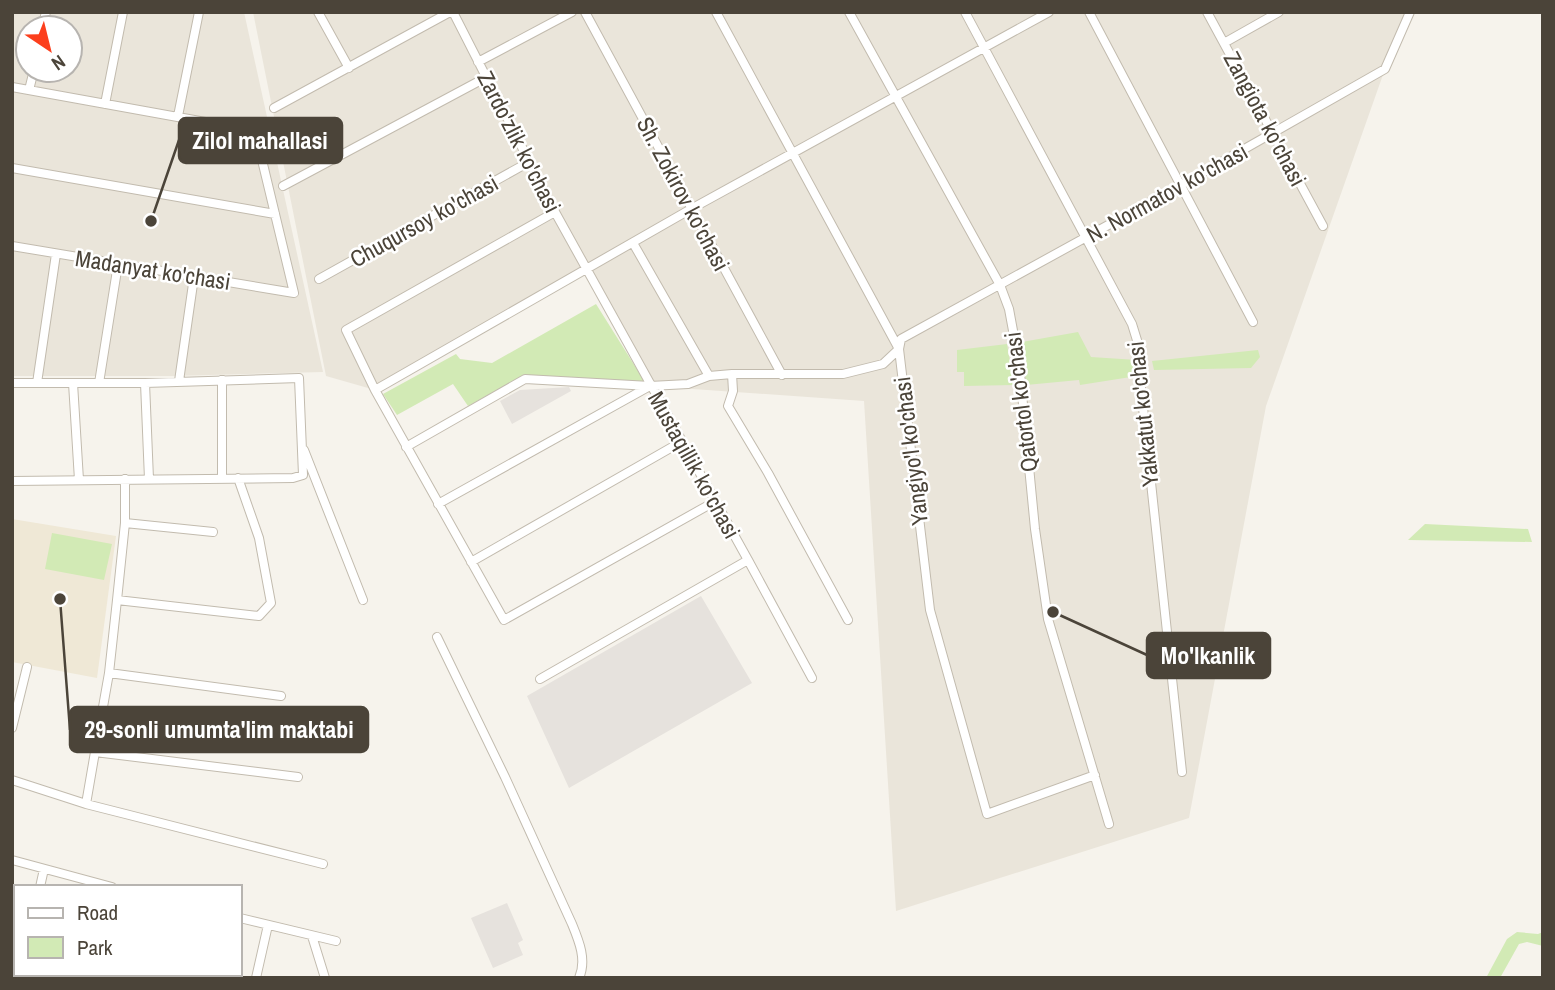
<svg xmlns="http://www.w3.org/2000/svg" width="1555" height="990" font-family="'Archivo Narrow',sans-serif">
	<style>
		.residential { fill: #eae5da; fill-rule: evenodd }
		.industrial { fill: #e6e2dd }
		.education { fill: #efe8d6 }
		.green { fill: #d2eab5 }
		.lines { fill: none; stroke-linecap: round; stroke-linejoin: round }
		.street-casing { stroke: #c2bbae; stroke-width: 10 }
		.street { stroke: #fff; stroke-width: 8 }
		.labels { text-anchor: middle; stroke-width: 5; stroke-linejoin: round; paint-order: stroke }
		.street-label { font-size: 23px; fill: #4b4439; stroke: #fff }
		.leader { fill: none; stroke: #4b4439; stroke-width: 2.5 }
		.callout-dot { fill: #4b4439; stroke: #fff; stroke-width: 2.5 }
		.callout { fill: #4b4439; stroke: #4b4439; stroke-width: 2.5 }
		.callout-label { font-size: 24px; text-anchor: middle; font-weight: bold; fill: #fff }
	</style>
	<rect width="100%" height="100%" fill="#f6f3ec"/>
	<!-- residential -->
	<path class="residential" d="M12 12H244L323 372 172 376H12ZM28 28H70V70H28Z
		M253 12H1409L1385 69 1266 406 1189 818 896 911 864 401 650 386 586 270 375 390 326 376Z"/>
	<!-- industrial -->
	<path class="industrial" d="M569 387 571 391 512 424 500 401 520 390Z
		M701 596 752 683 569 788 527 696Z
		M507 903 523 940 518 943 523 955 493 968 471 918Z"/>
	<!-- education -->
	<path class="education" d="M12 519 116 536 97 678 12 662Z"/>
	<!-- green -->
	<path class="green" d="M596 304 645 382 523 376 468 406 453 384 397 415 383 394 456 354 460 359 492 363Z
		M1078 332 1091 357 1137 360V376L1080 385 1079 380 1026 385 1022 342Z
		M1007 344 1014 385 964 386V372H957V350Z
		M1258 350 1260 357 1251 368 1154 370 1152 361Z
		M1425 524 1528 529 1532 542 1408 540Z
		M52 533 112 544 104 580 45 569Z
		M1517 932 1538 934 1543 932V946L1527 942 1519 944 1500 978H1486L1507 939Z"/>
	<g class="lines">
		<defs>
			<path id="street" d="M318 12 349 68
				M453 12 555 212 748 560 540 679
				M585 12 782 375
				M716 12 899 349 930 610 987 814 1095 775
				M849 12 1000 285 1009 309 1019 363 1035 529 1048 619 1109 824
				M965 12 1132 324 1140 350 1141 389 1182 772
				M1089 12 1253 322
				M1207 12 1323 226
				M42 28 46 12
				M1224 43 1279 12
				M478 62 572 12
				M12 87 255 131 294 293 12 246
				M29 90 34 70
				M105 104 123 12
				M274 108 450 12
				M178 116 199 12
				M12 168 275 214
				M283 186 485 78
				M555 212 346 330 375 390 504 620 714 502
				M633 243 709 376
				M319 279 529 162
				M732 374 733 391 728 406 768 473 848 620
				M222 380V478
				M179 381 194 277
				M12 383H145L299 378 303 475 293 478 12 481
				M37 383 56 254
				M73 383 79 480
				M99 383 118 264
				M145 383 149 479
				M375 390 691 209 1049 12
				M406 447 525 379 650 386 688 384 709 376 732 374H843L883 364 899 349 901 339 1181 185 1385 69 1410 12
				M304 450 363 600
				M125 479V523
				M438 504 650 386
				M213 532 125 523 117 600 259 616 271 603 259 538 238 478
				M748 560 812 678
				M471 562 681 442
				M437 637 505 777 572 924C579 941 587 960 579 978
				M109 673 281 696
				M12 728 27 667
				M95 752 109 673 117 600
				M12 780 86 804 323 864
				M86 804 95 752 298 777
				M12 860 112 887
				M40 887 44 869
				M240 918 336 941
				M312 936 325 978
				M18 978 19 974
				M96 978V974
				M176 978 177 974
				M256 978 268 925"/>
		</defs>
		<!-- street casing -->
		<use href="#street" class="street-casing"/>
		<!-- street -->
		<use href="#street" class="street"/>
	</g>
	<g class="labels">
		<!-- street labels -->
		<g class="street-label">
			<text transform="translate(1265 119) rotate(62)" y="8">Zangiota ko'chasi</text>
			<text transform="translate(519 142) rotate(63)" y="8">Zardo'zlik ko'chasi</text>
			<text transform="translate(1167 193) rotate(-29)" y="8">N. Normatov ko'chasi</text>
			<text transform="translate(683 194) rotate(62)" y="8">Sh. Zokirov ko'chasi</text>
			<text transform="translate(424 221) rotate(-29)" y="8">Chuqursoy ko'chasi</text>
			<text transform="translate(153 270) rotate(9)" y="8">Madanyat ko'chasi</text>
			<text transform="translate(1021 402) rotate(-97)" y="8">Qatortol ko'chasi</text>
			<text transform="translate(1143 414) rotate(-96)" y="8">Yakkatut ko'chasi</text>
			<text transform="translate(911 451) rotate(-97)" y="8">Yangiyo'l ko'chasi</text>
			<text transform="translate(694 465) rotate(61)" y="8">Mustaqillik ko'chasi</text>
		</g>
	</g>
	<!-- callouts -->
	<path class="leader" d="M151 221L179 140M1053 612L1147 655M60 599L70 730"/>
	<g class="callout-dot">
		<circle cx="151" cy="221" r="7"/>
		<circle cx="1053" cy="612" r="7"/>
		<circle cx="60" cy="599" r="7"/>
	</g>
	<g class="callout">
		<rect x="179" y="118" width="163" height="45" rx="7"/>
		<rect x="1147" y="633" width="123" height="45" rx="7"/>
		<rect x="70" y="707" width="298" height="45" rx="7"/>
	</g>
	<g class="callout-label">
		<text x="260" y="149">Zilol mahallasi</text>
		<text x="1208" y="664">Mo'lkanlik</text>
		<text x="219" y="738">29-sonli umumta'lim maktabi</text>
	</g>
	<!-- border -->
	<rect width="1555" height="990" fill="none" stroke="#4b4439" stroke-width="28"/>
	<!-- legend -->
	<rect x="14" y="885" width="228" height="91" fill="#ffffff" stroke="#b7b4b0" stroke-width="2"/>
	<rect x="28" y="908" width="35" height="10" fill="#ffffff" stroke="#b7b4b0" stroke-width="2"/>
	<text x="77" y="920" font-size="21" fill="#4b4439">Road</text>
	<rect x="28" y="937" width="35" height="21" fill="#d2eab5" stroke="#b7b4b0" stroke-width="2"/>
	<text x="77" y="955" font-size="21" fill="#4b4439">Park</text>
	<!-- north arrow -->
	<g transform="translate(49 49) rotate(145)"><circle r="33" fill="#ffffff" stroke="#b7b4b0" stroke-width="2"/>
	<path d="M0-5L12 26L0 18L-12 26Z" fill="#fc3f1d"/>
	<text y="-10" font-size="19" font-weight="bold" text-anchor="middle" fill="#4b4439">N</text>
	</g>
</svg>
